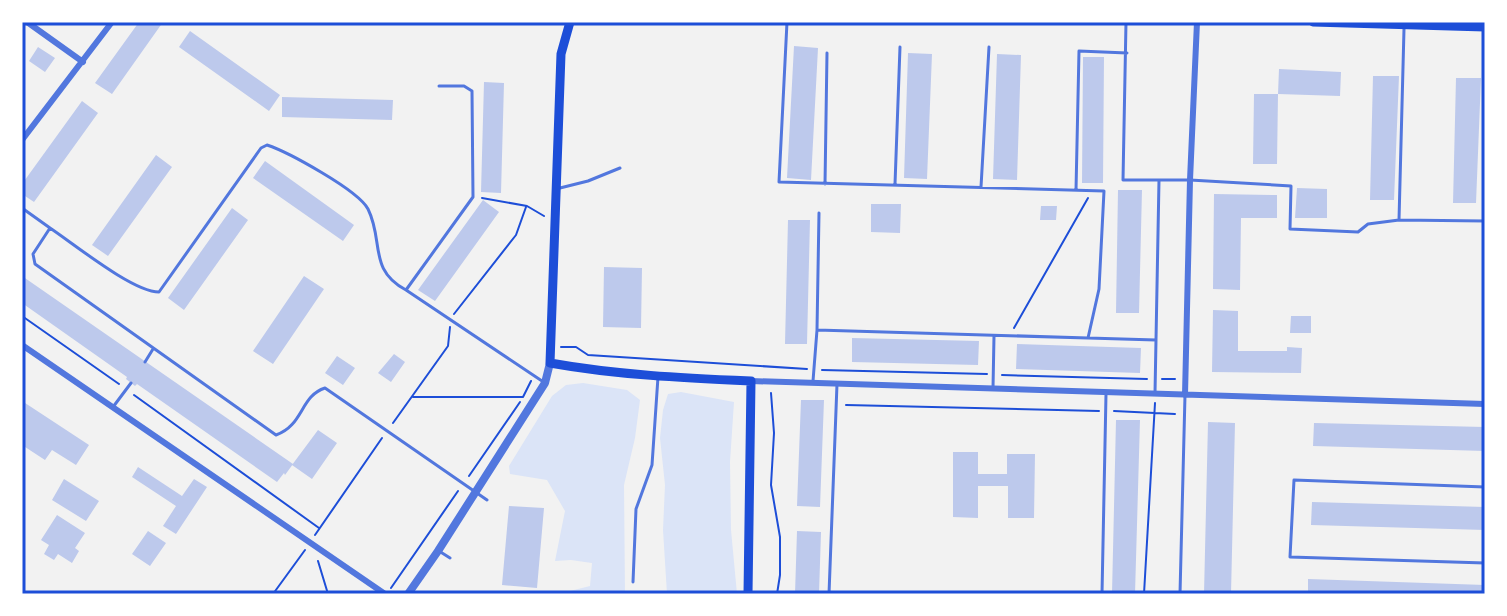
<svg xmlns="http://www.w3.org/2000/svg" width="1507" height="616" font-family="Mulish,sans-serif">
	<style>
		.green { fill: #dbe4f7 }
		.building { fill: #bdc9ec }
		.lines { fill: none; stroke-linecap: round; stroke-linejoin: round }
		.path { stroke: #1d4ed8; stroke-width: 2 }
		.service { stroke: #5277de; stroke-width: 3 }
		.minor { stroke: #5277de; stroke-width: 6 }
		.tertiary { stroke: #5277de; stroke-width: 8 }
		.secondary { stroke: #1d4ed8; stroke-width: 9 }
		.neatline { fill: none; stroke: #1d4ed8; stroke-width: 3 }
	</style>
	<rect width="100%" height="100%" fill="#f2f2f2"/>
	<!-- green -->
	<path class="green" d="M583 383 627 390 640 400 635 438 624 485 625 594H558L590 586 592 563 571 560 555 561 565 511 547 480 510 474 509 466 552 396 566 385Z
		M681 392 734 402 730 462 731 530 737 594H667L663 530 665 485 660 438 663 410 668 394Z"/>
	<!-- building -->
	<path class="building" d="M139 22H163L112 94 95 83Z
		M190 31 280 95 269 111 179 47Z
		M794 46 818 48 811 180 787 178Z
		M38 47 55 58 45 72 29 61Z
		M908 53 932 54 927 179 904 178Z
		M997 54 1021 55 1017 180 993 179Z
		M1083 57H1104L1103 183H1082Z
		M1279 69 1341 72 1340 96 1278 94Z
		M1373 76H1399L1394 200H1370Z
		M1456 78H1481L1476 203H1453Z
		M484 82 504 83 501 193 481 192Z
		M1254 94H1278L1277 164H1253Z
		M282 97 393 100 392 120 282 117Z
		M82 101 98 113 34 202 22 194V184Z
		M156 155 172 167 108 256 92 245Z
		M265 161 354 225 343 241 253 178Z
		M1297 188 1327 189V218H1295Z
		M1118 190H1142L1139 313H1116Z
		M1214 194 1277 195V218H1241L1240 290 1213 289Z
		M483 200 499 212 435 301 418 290Z
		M871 204H901L900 233 871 232Z
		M1041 206H1057L1056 220H1040Z
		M232 208 248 220 184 310 168 298Z
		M788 220H810L807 344H785Z
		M604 267 642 268 641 328 603 327Z
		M22 276 293 464 285 475 284 473 277 482 137 384 135 386 131 383 126 379 127 377 22 303Z
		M304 276 324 289 273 364 253 351Z
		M1213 310 1238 311V351H1287V347L1302 348 1301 373 1212 372Z
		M1291 316H1311V333H1290Z
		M852 338 979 341 978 365 852 362Z
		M1017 344 1141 348 1140 373 1016 369Z
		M394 354 405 362 391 382 378 373Z
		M337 356 355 368 343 385 325 373Z
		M801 400H824L820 507 797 506Z
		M22 401 89 445 76 465 52 450 45 460 22 445 24 432 22 430Z
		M1116 420H1140L1135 594H1112Z
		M1208 422 1235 423 1231 594H1204Z
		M1314 423 1485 427V451L1313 446Z
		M318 430 337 443 312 479 292 465Z
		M953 452H978V474H1007V454H1035L1034 518H1008V486H978V518L953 517Z
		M138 467 182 496 194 479 207 487 176 534 163 526 176 506 132 477Z
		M64 479 99 501 86 521 52 500Z
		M1312 502 1485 507V530L1311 525Z
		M509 506 544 508 537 588 502 585Z
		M57 515 85 533 75 548 79 551 72 563 58 554 54 560 44 554 49 545 41 540Z
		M148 531 166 543 150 566 132 554Z
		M797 531 821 532 819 594H795Z
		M1308 579 1485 585V594H1308Z"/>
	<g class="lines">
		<!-- path -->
		<path class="path" d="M482 198 527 206 544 216
			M454 314 516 235 526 207
			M22 316 119 384
			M1014 328 1088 198
			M561 347H576L588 355 807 369
			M822 370 987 374
			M1002 375 1147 379
			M1162 379H1175
			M771 393 774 433 771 485 780 537V575L777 594
			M134 395 319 528
			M413 397H523
			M523 397 531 381
			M846 405 1099 411
			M1114 411 1175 414
			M393 423 448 346 450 327
			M469 476 520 402
			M315 535 382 438
			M318 561 328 594
			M391 588 458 491
			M273 594 305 550
			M1144 594 1155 403"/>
		<!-- service -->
		<path class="service" d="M787 22 779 182 1104 191 1099 289 1088 338 817 330 813 381
			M1126 22 1123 180H1190L1291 186 1290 229 1358 232 1368 224 1399 220
			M1404 29 1399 220 1485 221
			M439 86H464L472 91 473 197 406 290 542 381
			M825 184 827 53
			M895 184 900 47
			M981 187 989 47
			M560 188 588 181 620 168
			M1076 190 1079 51 1127 53
			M22 208 50 228 33 254 35 264 276 435C304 425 300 396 325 388L487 500
			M1484 221 1485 154
			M50 228C74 244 133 292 159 292L261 148 267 145C288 152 358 190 368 209 384 241 368 270 406 290
			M817 330 819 213
			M1088 338 1156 340 1155 393
			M1156 340 1159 180
			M145 362 153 349
			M993 388 994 336
			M113 407 131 383
			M1485 487 1294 480 1290 557 1485 563
			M439 551 450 558
			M633 582 636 509 652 465 658 377
			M829 594 837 384
			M1102 594 1106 394
			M1180 594 1185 395"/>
		<!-- minor -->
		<path class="minor" d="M27 22 83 62
			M22 140 112 22
			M22 345 385 594
			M751 381 1485 404
			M1185 395 1190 180 1197 22"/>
		<!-- tertiary -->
		<path class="tertiary" d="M408 594 438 551 545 383 550 363"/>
		<!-- secondary -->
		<path class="secondary" d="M570 22 561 54 550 363C617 375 684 378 751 381L748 594
			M1313 22 1485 27"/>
	</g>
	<!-- border -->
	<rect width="1507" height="616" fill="none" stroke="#ffffff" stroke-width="48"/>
	<rect x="24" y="24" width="1459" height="568" class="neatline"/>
</svg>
